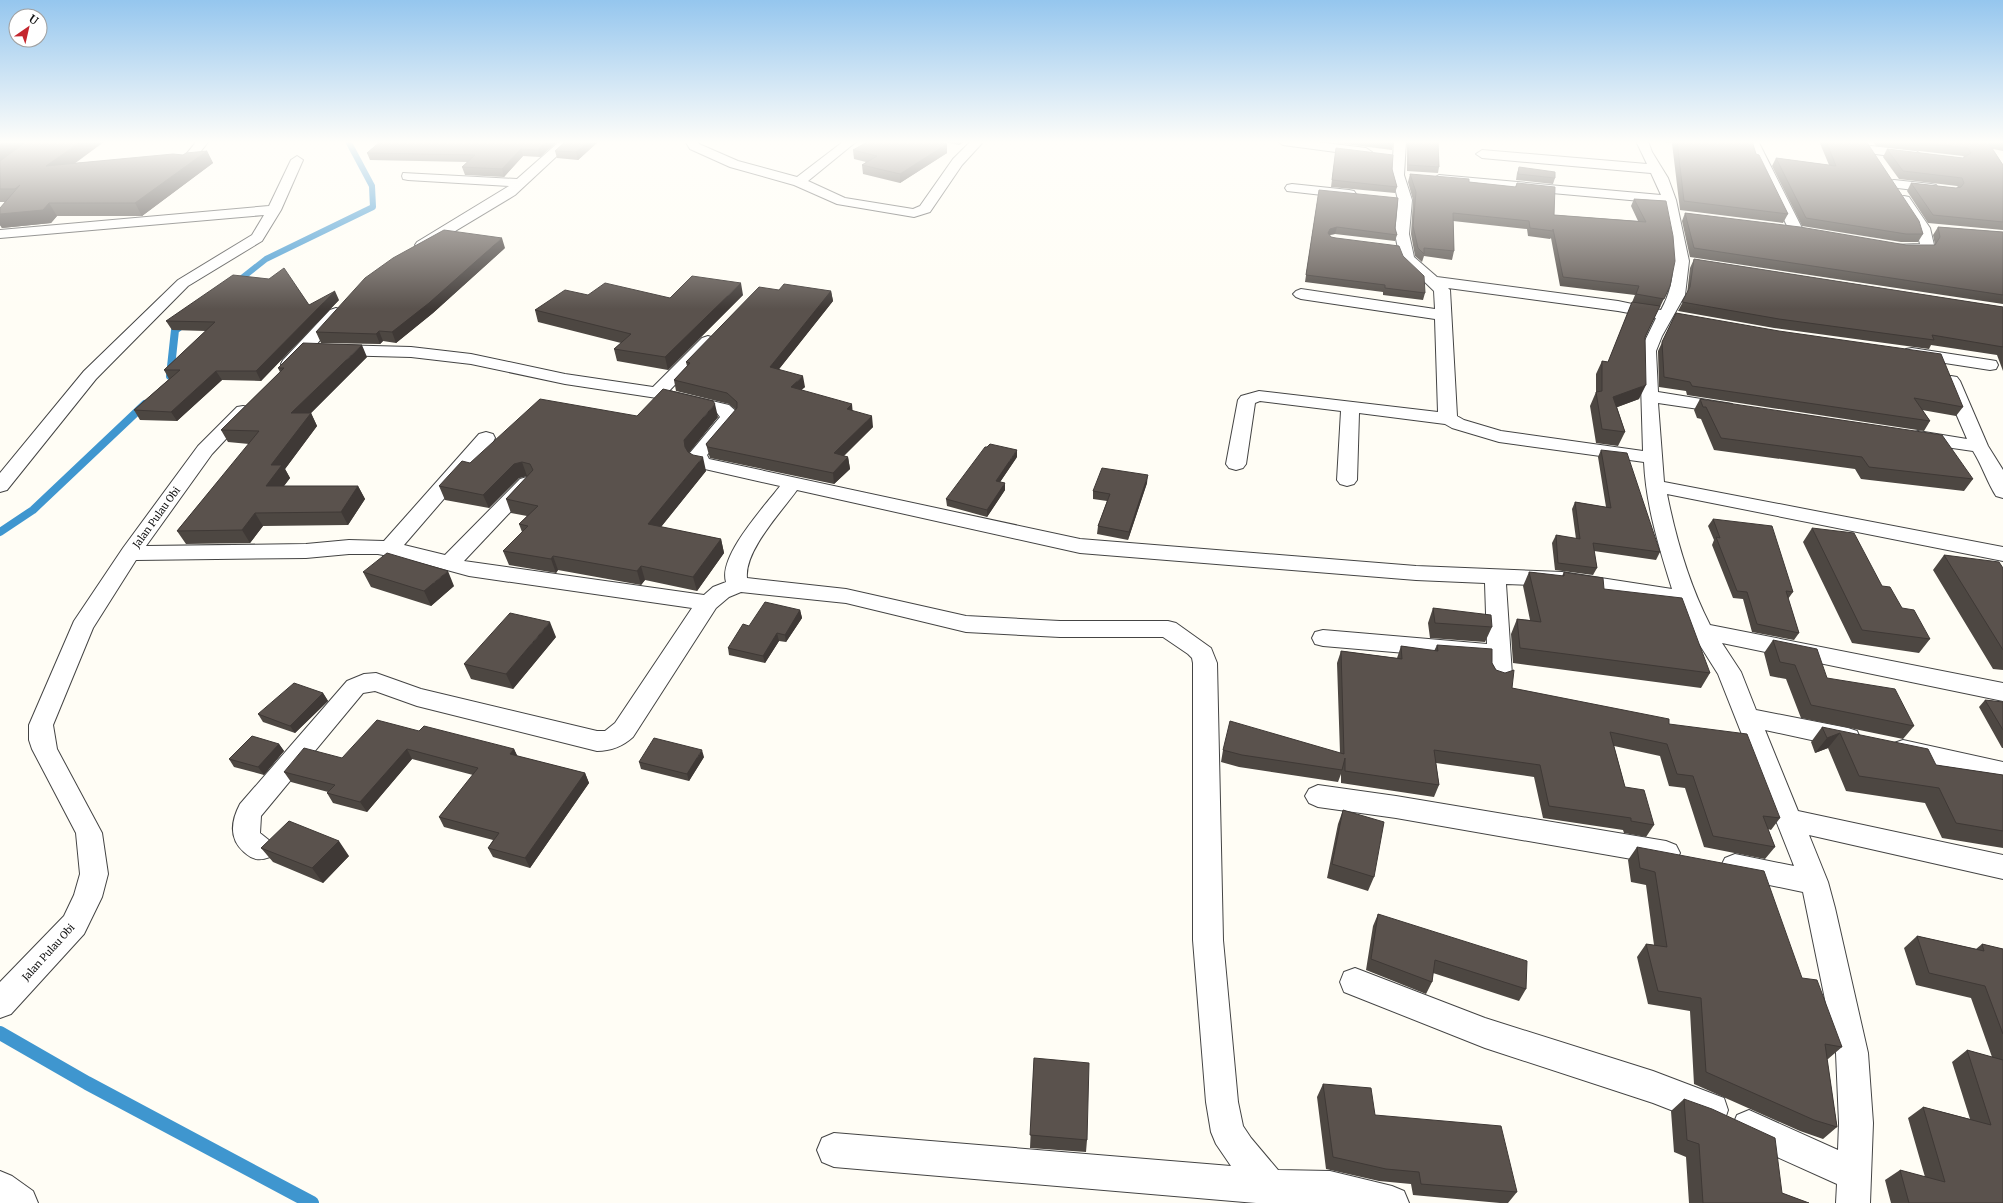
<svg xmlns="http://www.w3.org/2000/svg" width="2003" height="1203" font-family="Merriweather,serif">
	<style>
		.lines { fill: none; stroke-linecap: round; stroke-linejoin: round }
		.stream-far2 { stroke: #3f96cf; stroke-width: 6 }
		.stream-far1 { stroke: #3f96cf; stroke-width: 8 }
		.stream { stroke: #3f96cf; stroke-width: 14 }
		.minor-casing { stroke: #444; stroke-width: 2 }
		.minor { fill: #fff; fill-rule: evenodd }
		.wall { fill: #4d4742 }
		.shaded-wall { fill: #3f3936 }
		.building { fill: #5a524d; stroke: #3f3936 }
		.labels { text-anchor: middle; stroke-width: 4; stroke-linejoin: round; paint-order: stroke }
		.street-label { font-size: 10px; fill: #111; stroke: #fff }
	</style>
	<rect width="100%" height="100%" fill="#fffdf5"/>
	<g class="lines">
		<!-- stream-far2 -->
		<path class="stream-far2" d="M233 285 266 259 373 207 372 186 348 141"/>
		<!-- stream-far1 -->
		<path class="stream-far1" d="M170 376 175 330 186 322
			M0 532 33 510 145 404"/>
		<!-- stream -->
		<path class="stream" d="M0 1033 87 1083 312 1203"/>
		<defs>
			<path id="minor" d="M197 141H209L189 166H181L179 163Z
				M560 141H573L515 195 427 248H417L415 245 417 242 509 186 408 180 403 179 402 176 403 173 517 179Z
				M685 141H697L699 144 738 161 797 177 844 141H857L808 181 845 198 913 209 920 206 953 159 971 141H984L962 165 930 212 914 217 837 204 794 185 730 167 690 149Z
				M1277 141H1309L1366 148 1372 152 1366 156 1283 145Z
				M1394 141H1406L1404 175 1412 200 1409 234 1414 257 1437 277 1618 301 1661 310C1682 272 1671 243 1663 203L1439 183 1432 179 1439 175 1661 195 1651 173 1482 158 1476 154 1482 150 1647 164 1636 141H1648L1652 152 1668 178 1676 200 1689 261 1685 295 1662 336 1656 351 1658 392 1726 403 1732 404 1735 408 1732 412 1726 413 1658 403 1664 482 2003 547V561L1667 494C1676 539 1689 584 1710 625L2003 683V701L1722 643 1741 672 1756 710 1848 728 1857 731 1860 738 1857 745 1848 748 1765 730 1798 811 2003 855V879L1809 835 1828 882 1835 908 1868 1053 1873 1123 1870 1203H1836L1837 1184 1737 1139 1732 1127 1737 1115 1749 1110 1838 1150 1839 1123 1836 1053 1803 892 1735 878 1725 874 1721 866 1725 858 1735 854 1794 866 1718 674 1691 631 1678 605 1562 586 1506 584 1512 675 1508 681 1500 684 1492 681 1488 675V660L1323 646 1315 644 1312 638 1315 632 1323 630 1487 644 1485 583 1416 580 1080 553 797 490C782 511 744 551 747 578L846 589 966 616 1060 621H1168L1176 623 1211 648 1217 663 1223 940 1238 1102 1243 1126 1251 1138 1278 1170 1330 1171 1392 1186 1404 1191 1409 1203H1256L834 1167 822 1162 817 1150 822 1138 834 1133 1231 1166 1216 1144 1211 1132 1206 1102 1193 940V663L1192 658 1188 654 1163 637H1060L966 632 846 603 741 592 729 597 716 608 633 737C623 746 611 751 597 751L417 706 375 691 363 693 261 816 260 833 270 841 274 849 270 857C259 861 253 860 244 852 229 839 231 821 240 804L347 681 364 674 376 673 421 689 597 731H605L615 723 692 608 469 576 414 561 378 554H349L306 558 136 560 93 628 53 725 57 749 102 833 108 874 102 897 84 934 11 1014 0 1018V982L64 916 74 895 80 874 76 833 32 749 29 740V725L74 621 123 548 198 446 237 407 243 406 249 407 252 411 212 454 146 546 306 544 349 540 384 541 479 434 486 432 493 434 495 438 493 442 404 545 445 555 520 479 527 477 534 479 537 483 534 487 464 561 704 595 713 587 726 582C718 556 765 506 780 486L696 467C691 463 688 461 689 454L720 417 717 413 657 398 565 384 471 364 411 357 335 355 329 354 327 350 329 346 335 345 411 347 471 354 565 374 653 387 702 338 708 336 714 338 716 341 714 344 669 391 729 405 738 413V418L735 422 707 455 709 459 1080 539 1416 566 1562 572 1672 589C1659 547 1646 506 1644 462L1499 442 1452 428 1445 424 1359 413 1357 480 1354 484 1347 486 1340 484 1337 480 1341 411 1260 401 1255 403 1246 464 1243 468 1236 470 1229 468 1226 464 1238 400 1241 396 1259 391 1438 412 1435 319 1301 299 1296 297 1293 294 1296 291 1301 289 1435 309 1434 291 1400 258 1395 234 1398 200 1392 175ZM1448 288 1618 311 1656 318 1640 351 1643 451 1501 431 1464 420 1457 416 1450 290Z
				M1746 141H1758L1803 230 1801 233H1791L1789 230Z
				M1871 146 1916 151 1922 155 1916 159 1867 153 1865 150 1867 147Z
				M297 156 303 160 281 210 262 241 188 286 96 379 7 490 0 492V473L84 371 178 280 252 235 264 215 0 238V230L269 206 291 160Z
				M1894 180 1931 184 1936 185 1938 188 1936 191 1931 192 1889 187 1887 184 1889 181Z
				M1292 184 1349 190 1354 191 1356 194 1354 197 1349 198 1287 191 1285 188 1287 185Z
				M1904 196 1909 197 1930 228 1934 245 1929 252 1924 253 1893 251 1891 248 1893 245 1920 244 1916 228 1897 200 1899 197Z
				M336 308 342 310 344 313 342 316 295 368 289 369 283 368 281 364 283 360 330 310Z
				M1912 348 1990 360 1996 361 1998 365 1996 369 1990 370 1906 357 1904 353 1906 349Z
				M1951 376 1957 377 1960 381 1988 446 2003 470V498L1996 496C1987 482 1982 465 1973 451L1918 443 1911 441 1909 437 1911 433 1918 431 1967 439 1942 381 1945 377Z
				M1903 740 2003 762V782L1894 757 1890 750 1894 743Z
				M1318 785 1396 796 1666 841 1676 845 1680 853 1676 861 1666 865 1396 818 1318 807 1309 803 1305 796 1309 789Z
				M1355 968 1485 1018 1653 1071 1724 1098 1728 1110 1724 1122 1712 1126 1653 1103 1485 1048 1344 992 1340 982 1344 972Z
				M0 1171 12 1176 33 1191 38 1203H0Z"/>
		</defs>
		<!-- minor casing -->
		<use href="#minor" class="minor-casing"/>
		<!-- minor -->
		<use href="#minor" class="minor"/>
	</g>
	<!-- wall -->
	<path class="wall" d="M0 141H105L74 163 183 155 207 151 213 163 142 216H57L51 223 2 228 0 225V208L5 202H0Z
		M558 141 540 157 523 156 504 177 465 175 462 167 468 162 370 160 367 153Z
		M566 141H599L578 160 557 158 555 151Z
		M940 141H966L959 145Z
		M1337 141H1394L1392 150 1337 143Z
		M1407 141H1438L1439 167 1438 173 1407 171Z
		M1663 141H1752L1756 154 1788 214 1783 223 1680 210 1672 143 1663 142Z
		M1819 141H1866L1923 234 1918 242H1901L1802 226 1772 166 1776 158 1829 165Z
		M1872 141H2003V151L1993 149 2003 165V230L1928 223 1907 191 1911 183 1956 188 1958 187 1957 186 1899 179 1883 157 1887 149 1963 158 1964 157 1963 156 1876 146Z
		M947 144V153L900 183 863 174 862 165 866 162 854 159 853 150Z
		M1336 148 1392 169 1397 187 1395 193 1331 187Z
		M1519 167 1555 178 1553 184 1516 180 1517 173Z
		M1410 174 1469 182 1515 187 1517 183 1554 215 1638 221 1631 206 1634 199 1666 201 1670 286 1660 307H1659L1645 338 1639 399 1617 407 1625 432 1618 446 1596 443 1590 406 1596 392V374L1602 361 1608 362 1635 295 1560 286 1551 238 1550 239 1528 236 1527 229 1453 221 1454 251 1452 260 1424 256 1422 262 1415 256 1411 234 1413 200 1408 182Z
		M1318 196 1395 228 1397 235 1395 241 1335 234 1329 235 1331 237 1403 256 1425 293 1423 300 1383 295V292L1305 282Z
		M1685 213 1906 245H1935L1933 235 1938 227 2003 232V304L1690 257 1682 221Z
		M505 248 433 313 396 343 383 341 380 344 321 343 316 332Z
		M1694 259 2003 307V371L1997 355 1931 345 1929 349 1774 328 1678 311 1687 294 1690 268Z
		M779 290 831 291 833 301 779 369 805 387 801 390 852 410 873 427 844 456 848 457 850 469 834 484 710 458 709 455 706 444 736 410 729 404 676 391 674 380 687 366 686 362Z
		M588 295 670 298 743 295 668 370 617 361 614 349 621 343 538 322 535 310Z
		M339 300 261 381 222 380 177 421 140 420 134 410 169 379 164 370 206 331 172 330 166 321 309 305Z
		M1676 313 1963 407 1956 416 1922 410 1930 421 1924 431 1687 395 1686 391 1659 387 1658 351Z
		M367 357 311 413 317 426 285 469 290 478 284 486H358L365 499 348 525 263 526 250 543 186 544 177 531 249 444 228 442 221 430 280 372 278 368Z
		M1700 399 1973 479 1964 491 1861 479 1855 469 1714 450 1701 419 1697 418 1694 410Z
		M637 416 718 417 689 452 706 471 661 527 721 539 724 553 697 591 645 580 641 585 558 570 556 573 509 565 503 551 522 532 519 524 527 516 511 513 506 499 528 476H527L519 478 489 508 445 500 439 486 470 463Z
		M1601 450 1660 552 1656 560 1594 551 1597 568 1593 575 1555 570 1552 543 1556 535 1576 539 1572 509 1575 502 1606 507 1598 457Z
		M1017 457 1000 482 1005 490 987 517 947 506 946 499Z
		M1147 483 1128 540 1097 534 1098 526 1107 501 1093 499V491Z
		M1713 519 1793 592 1788 599 1799 633 1794 640 1752 632 1743 599 1733 598 1712 545 1714 540 1708 526Z
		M1812 528 1882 586 1930 639 1919 653 1852 643 1803 542Z
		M1944 555 2003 568V670L1993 669 1933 570Z
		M363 572 454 586 431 606 371 587Z
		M1529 572 1562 576 1564 572 1604 589 1710 673 1701 688 1513 663 1511 634 1517 619 1530 620 1523 586Z
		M1433 608 1492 627 1485 642 1430 638 1428 623Z
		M800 610 802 618 786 642 779 641 765 663 729 655 728 648 749 626Z
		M556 637 513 689 471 679 464 664Z
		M1773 640 1827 678 1914 726 1903 739 1801 718 1786 679 1770 676 1764 653Z
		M1437 645 1492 663 1496 670 1512 688 1669 724 1780 818 1771 830 1768 829 1775 847 1765 859 1704 847 1685 788 1669 786 1660 756 1614 746 1625 787 1654 825 1646 837 1624 833 1623 830 1543 818 1534 777 1436 763 1439 785 1434 797 1341 783V774L1338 782 1239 767 1221 762 1223 750 1340 753 1337 663 1341 651 1397 658 1401 646 1434 651Z
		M323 693 328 701 295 733 263 722 258 714Z
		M1985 700 2003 702V748H2002L1979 707Z
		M1822 727 1936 765 2003 775V848L1942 838 1925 803 1846 791 1828 748 1815 753 1811 742Z
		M419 731 514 749 517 756 585 773 589 783 530 868 493 857 488 848 493 840 444 827 439 817 473 775 412 759 367 812 333 803 327 793 328 792 291 782 284 772 342 758Z
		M279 744 284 751 264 775 234 767 229 759Z
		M704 757 689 781 641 769 639 762Z
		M1343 810 1374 877 1368 891 1327 878 1338 824Z
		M1637 847 1802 978 1842 1047 1828 1059H1827L1837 1127 1823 1139 1800 1131 1694 1084 1690 1011 1648 1004 1637 957 1646 944 1654 945 1646 885 1631 882 1628 860Z
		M261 848 349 856 323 883 273 862Z
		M1378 914 1526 989 1519 1001 1433 973 1432 982 1426 994 1366 970 1373 926Z
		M1917 936 1976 949 1982 944 2003 949V1203H1891L1885 1180 1900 1170 1925 1177 1908 1118 1923 1107 1970 1119 1952 1062 1967 1050 1992 1057 1971 998 1916 985 1904 948Z
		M1034 1058 1087 1140 1086 1152 1030 1148Z
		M1323 1084 1375 1115 1517 1192 1508 1203H1500L1413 1195 1411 1184 1379 1181 1326 1169 1317 1097Z
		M1684 1099 1782 1193 1809 1203H1689L1686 1157 1674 1152 1671 1111Z"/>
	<!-- shaded-wall -->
	<path class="shaded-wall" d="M7 141H32L0 162V145Z
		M82 141H105L54 179 46 166Z
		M548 141H558L540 157 538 150Z
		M590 141H599L578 160 576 152Z
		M959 141H966L959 145Z
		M947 144V153L900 183V174Z
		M521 149 523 156 504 177 502 169Z
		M207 151 213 163 142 216 135 203Z
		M49 203 57 216 51 223 2 228 0 225V214Z
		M1337 227 1335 234 1329 235 1328 233 1330 229Z
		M502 238 505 248 433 313 396 343 392 332Z
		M741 283 743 295 668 370 665 357Z
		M335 291 339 300 261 381 256 371Z
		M831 291 833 301 772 378 770 367Z
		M379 331 383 341 380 344 376 334Z
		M362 345 367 357 311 413 317 426 285 469 290 478 273 500 266 486 271 465 291 413Z
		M216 371 222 380 177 421 171 412Z
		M803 376 805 387 792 398 791 387Z
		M1646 385 1639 399 1607 411 1613 397Z
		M715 404 718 417 688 454 685 447 684 440Z
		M852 404 853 415 847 409Z
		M872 416 873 427 835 464 834 453Z
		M1017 450V457L996 488V481Z
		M703 457 706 471 652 538 648 524Z
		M848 457 850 469 834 484 833 473Z
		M522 462 527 476 519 478 489 508 483 495 514 464Z
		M1148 475 1147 483 1128 540 1129 532Z
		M1005 483V490L987 517V510Z
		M358 486 365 499 348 525 341 512Z
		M255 513 263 526 250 543 242 530Z
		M721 539 724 553 697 591 693 577Z
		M553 556 558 570 556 573 551 559Z
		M641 566 645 580 641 585 637 571Z
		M448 571 454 586 431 606 424 591Z
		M800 610 802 618 786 642 785 635Z
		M550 622 556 637 513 689 506 674Z
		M777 633 779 641 765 663 763 656Z
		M323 693 328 701 295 733 290 726Z
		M1840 733 1828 748 1815 753 1827 738Z
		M279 744 284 751 264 775 258 767Z
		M407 749 412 759 367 812 360 802Z
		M514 749 519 759 510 754Z
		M702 750 704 757 689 781 687 774Z
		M585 773 589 783 530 868 525 858Z
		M339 841 349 856 323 883 312 868Z"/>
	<!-- building -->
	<path class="building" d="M0 141H7L0 145Z
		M27 141H82L46 166 173 154 183 155 186 153 207 151 135 203H49L43 210 0 214V208L20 185 15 189H0V161Z
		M381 141H548L538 150 521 149 502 169 462 167 475 155 367 153Z
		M566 141H590L576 152 555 151Z
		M869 141H935L947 144 900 174 862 165 877 156 853 150Z
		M1364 141H1394L1393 144Z
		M1409 141H1438L1439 167 1408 165Z
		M1677 141H1752L1756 154 1759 155 1788 214 1684 201Z
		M1826 141H1866L1919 221 1923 234H1906L1806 218 1776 158 1836 166Z
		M1902 141H2003V143L1987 141 2003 165V222L1933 215 1911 183 1956 188 1961 187 1964 183 1962 178 1903 171 1887 149 1963 158 1971 153 1968 148Z
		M1336 148 1393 155 1392 169 1397 187 1332 180Z
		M1519 167 1555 172V178L1518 174Z
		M1410 174 1469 179V182L1516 187 1517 183 1555 187 1554 215 1646 222 1634 199 1666 201 1673 236 1675 261 1670 286 1664 299 1636 294 1639 286 1563 277 1553 229V231L1530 228 1529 221 1453 213 1454 251 1424 248V254L1418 248 1413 226 1416 192Z
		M1319 190 1398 198 1395 228 1397 235 1337 227 1330 229 1328 233 1331 237 1336 238 1399 246 1403 256 1424 276 1425 293 1385 288V285L1306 275Z
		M1685 213 1800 227 1906 245H1935L1940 237 1938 227 2003 232V295L1694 248Z
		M444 230 502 238 429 303 392 332 379 331 376 334 316 332 365 278 393 258Z
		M1694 259 2003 307V347L1932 335 1934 340 1779 319 1682 302 1690 287Z
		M284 268 309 305 335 291 256 371H216L171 412 134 410 180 370H164L215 322 166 321 233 275 269 279Z
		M692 276 741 283 665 357 614 349 631 334 535 310 565 290 588 295 605 283 670 298Z
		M784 284 831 291 770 367 803 376 791 387 852 404 847 409 872 416 834 453 848 457 833 473 708 447 706 444 737 408V402L727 393 674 380 690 363 686 362 759 287 779 290Z
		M1632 302 1660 306 1645 337 1646 385 1613 397 1625 432 1602 429 1596 392 1602 391V361L1608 362Z
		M1676 313 1779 331 1941 354 1963 407 1914 398 1930 421 1692 386 1690 382 1664 377 1662 342Z
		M303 343 362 345 291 413H311L271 465H282L266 486H358L341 512 255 513 242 530 177 531 259 431 221 430 284 368H278Z
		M663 389 713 401 715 404 684 440 685 447 688 452 693 455 703 457 648 524 721 539 693 577 641 566 637 571 553 556 551 559 503 551 528 526 519 524 538 506 506 499 533 470 530 464 522 462 514 464 483 495 439 486 462 461 470 463 540 399 637 416Z
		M1700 399 1942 435 1973 479 1869 467 1862 457 1721 438 1706 407H1703Z
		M990 444 1017 450 996 481 1005 483 987 510 946 499 985 447H987Z
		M1601 450 1627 453 1660 552 1593 543 1597 568 1558 563 1556 535 1580 539 1575 502 1611 508Z
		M1102 468 1148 475 1129 532 1098 526 1110 494 1093 491Z
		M1713 519 1772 526 1793 592 1786 591 1799 633 1757 624 1747 592 1737 591 1716 537 1720 538Z
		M1812 528 1854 533 1882 586 1890 587 1902 608 1914 610 1930 639 1862 630Z
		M387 553 448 571 424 591 363 572Z
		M1944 555 1999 562 2003 568V650Z
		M1529 572 1564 576V572L1569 573 1603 578 1604 589 1682 598 1710 673 1520 648 1517 619 1541 622Z
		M765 602 800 610 785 635 777 633 763 656 728 648 743 624 749 626Z
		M1433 608 1491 615 1492 627 1435 623Z
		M510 613 550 622 506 674 464 664Z
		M1773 640 1817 649 1827 678 1895 689 1914 726 1811 705 1795 665 1780 662Z
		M1437 645 1492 649V663L1496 670 1505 673 1514 670 1512 688 1669 719V724L1747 734 1780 818 1763 816 1775 847 1713 836 1693 776 1677 774 1667 744 1610 732 1625 787 1644 790 1654 825 1631 821V818L1549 806 1540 765 1434 750 1439 785 1345 771V758L1342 770 1242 755 1223 750 1230 721 1344 754 1341 651 1402 659 1401 646 1438 651Z
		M294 683 323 693 290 726 258 714Z
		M1985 700 2003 702V730Z
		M377 720 419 731 424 726 514 749 510 754 585 773 525 858 488 848 499 833 439 817 478 768 407 749 360 802 327 793 335 785 284 772 304 748 342 758Z
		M1822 727 1928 749 1936 765 2003 775V831L1956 823 1939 788 1859 776 1840 733 1827 738Z
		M252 736 279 744 258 767 229 759Z
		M654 738 702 750 687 774 639 762Z
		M1343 810 1384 822 1374 877 1332 864Z
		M289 821 339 841 312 868 261 848Z
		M1637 847 1764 871 1802 978 1817 980 1842 1047 1825 1044 1837 1127 1814 1120 1706 1072 1701 998 1658 991 1646 944 1667 947 1655 872 1640 868Z
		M1378 914 1527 961 1526 989 1435 960 1432 982 1371 959Z
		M1917 936 1984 951 1982 944 2003 949V1034L1985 986 1929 973Z
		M1967 1050 2003 1060V1203H1909L1900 1170 1945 1182 1923 1107 1991 1125Z
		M1034 1058 1089 1063 1087 1140 1030 1135Z
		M1323 1084 1371 1088 1375 1115 1501 1126 1517 1192 1421 1184 1419 1172 1386 1169 1333 1157Z
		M1684 1099 1712 1109 1775 1138 1782 1193 1809 1203H1703L1699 1144 1687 1140Z"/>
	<!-- sky -->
	<linearGradient id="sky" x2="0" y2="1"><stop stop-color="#95c6ee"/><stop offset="0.46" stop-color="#fffefa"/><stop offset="1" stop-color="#fffefa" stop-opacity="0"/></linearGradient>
	<rect width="2003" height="309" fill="url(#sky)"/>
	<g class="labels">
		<!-- street labels -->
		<g class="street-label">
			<text transform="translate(156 517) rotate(-54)" y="4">Jalan Pulau Obi</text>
			<text transform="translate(48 952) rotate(-48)" y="4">Jalan Pulau Obi</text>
		</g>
	</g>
	<!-- north arrow -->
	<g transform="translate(28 28) rotate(34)"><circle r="19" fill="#ffffff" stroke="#a0a0a0"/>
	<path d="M0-3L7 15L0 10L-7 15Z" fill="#c4262e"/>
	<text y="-6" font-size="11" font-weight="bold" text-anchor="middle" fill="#111111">U</text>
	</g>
</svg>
